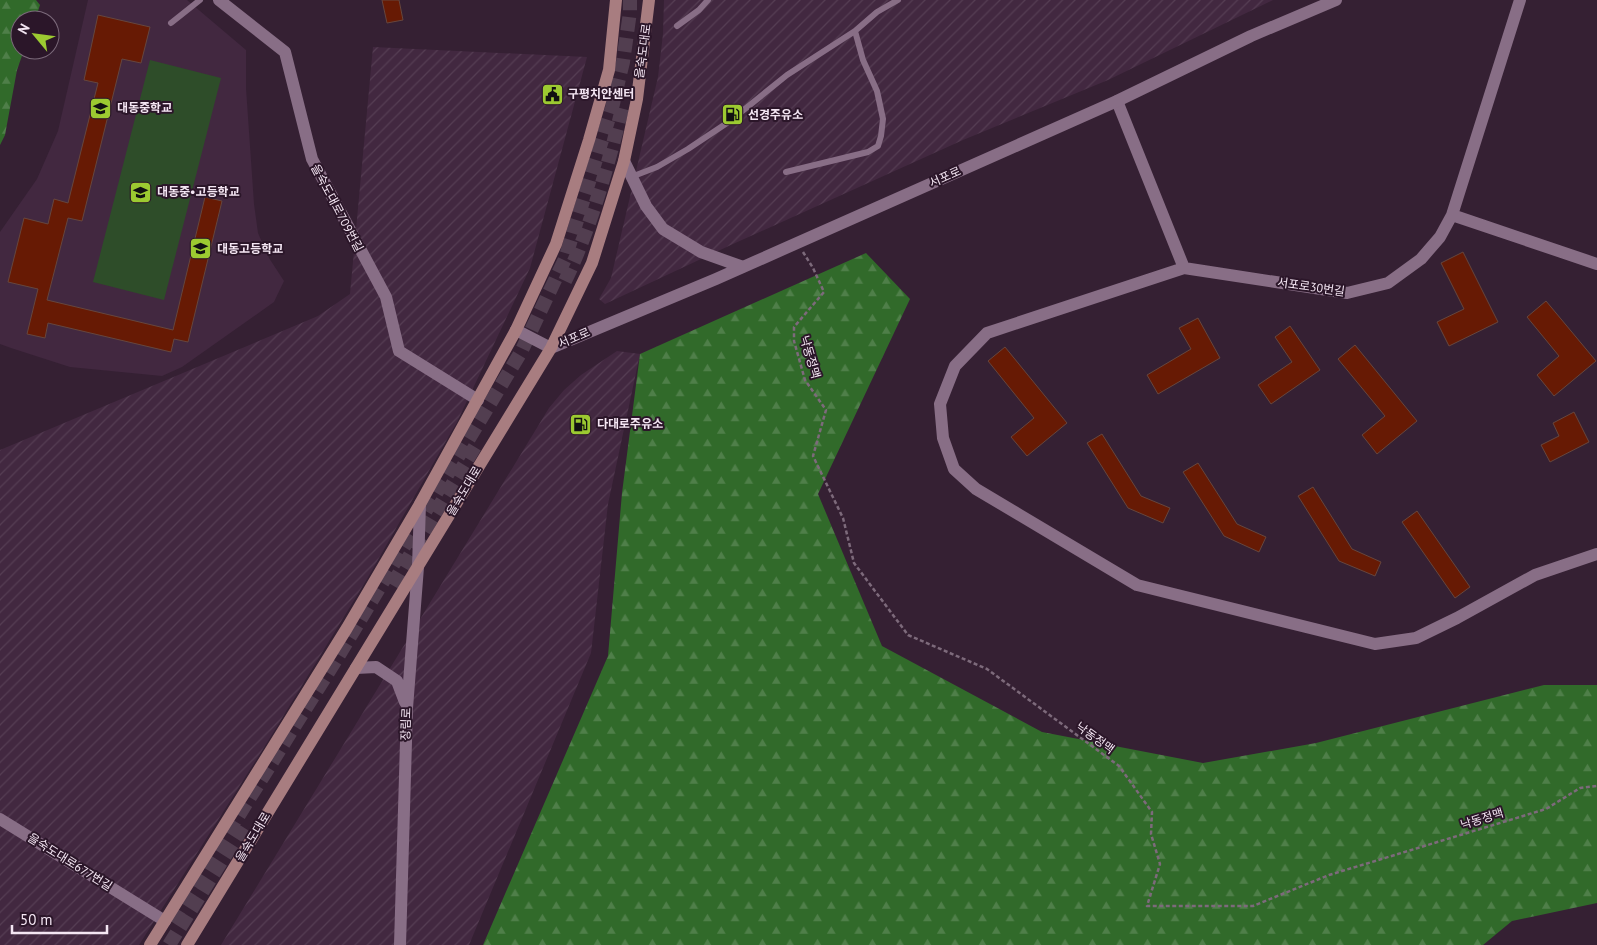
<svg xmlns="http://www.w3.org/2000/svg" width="1597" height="945" font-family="'PT Sans','Noto Sans KR',sans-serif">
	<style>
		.built { fill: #422840 }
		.industrial { fill: url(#industrial-furrows) }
		.forest { fill: url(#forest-firs) }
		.pitch { fill: #2e4d29 }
		.building { fill: #671a04; stroke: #66463e }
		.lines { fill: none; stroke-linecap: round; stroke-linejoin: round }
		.trunk-tunnel { stroke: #523e50; stroke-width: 14; stroke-dasharray: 14 7; stroke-linecap: butt }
		.path { stroke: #7d6a7b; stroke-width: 2.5; stroke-dasharray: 4 2.5; stroke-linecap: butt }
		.service { stroke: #886e86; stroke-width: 6 }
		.minor { stroke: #886e86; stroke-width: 12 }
		.tertiary { stroke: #886e86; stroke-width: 12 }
		.secondary { stroke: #a87d80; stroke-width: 12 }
		.labels { text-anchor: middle; stroke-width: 4; stroke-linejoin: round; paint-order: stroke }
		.street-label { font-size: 12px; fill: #f4e6f3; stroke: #2b1629 }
		.poi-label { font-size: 12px; font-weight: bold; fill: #f4e6f3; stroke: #2b1629; text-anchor: start }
	</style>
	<defs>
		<pattern id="industrial-furrows" width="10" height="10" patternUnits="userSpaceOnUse" patternTransform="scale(1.25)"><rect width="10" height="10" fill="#422840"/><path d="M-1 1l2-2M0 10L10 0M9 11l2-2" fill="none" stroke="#553d53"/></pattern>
		<pattern id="forest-firs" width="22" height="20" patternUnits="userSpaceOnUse" patternTransform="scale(1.25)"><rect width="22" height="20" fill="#316a2a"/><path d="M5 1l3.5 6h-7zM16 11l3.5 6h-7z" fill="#4f7f49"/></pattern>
	</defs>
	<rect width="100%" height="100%" fill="#352033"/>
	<!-- built -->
	<path class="built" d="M88 0H187L246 50V88L254 204 258 233 269 258 284 281 274 302 182 367 162 376 70 367 11 348 0 344V232L37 179 58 131Z"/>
	<!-- industrial -->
	<path class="industrial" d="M664 0H1273L1108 80 963 140 733 244 605 304 599 299 611 278 658 77 663 34Z
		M373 47 587 57 530 268 457 422 367 579 268 741 139 945H0V450L318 316 350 294Z
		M617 351 640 354 608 504 591 653 469 945H221L549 408 564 390 581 375Z"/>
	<!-- forest -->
	<path class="forest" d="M0 0H36L40 5 35 20H20V50H24L17 70 5 135 0 145Z
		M866 253 910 299 818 494 882 646 1042 732 1203 763 1316 743 1544 685H1597V903L1512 921 1483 945H483L608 656 622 493 640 354Z"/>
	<!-- pitch -->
	<path class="pitch" d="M150 60 221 78 164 300 93 282Z"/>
	<!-- building -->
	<path class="building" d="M382 0H399L403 20 387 23Z
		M98 15 150 27 141 63 122 59 82 221 68 218 47 300 173 330 205 197 222 201 188 342 174 339 171 352 48 323 45 338 27 334 38 289 8 282 24 218 48 224 54 199 68 203 98 83 84 80Z
		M1463 252 1498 322 1449 346 1437 322 1464 309 1441 263Z
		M1546 301 1596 361 1554 396 1537 375 1559 356 1527 317Z
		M1198 318 1220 358 1158 394 1147 375 1191 349 1179 328Z
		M1290 326 1320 370 1271 404 1258 385 1292 362 1275 337Z
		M1355 345 1417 421 1377 454 1362 435 1385 416 1338 359Z
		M1005 347 1067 423 1027 456 1011 437 1034 418 988 361Z
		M1574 412 1589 442 1550 462 1541 445 1559 436 1553 423Z
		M1102 434 1141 496 1170 508 1163 523 1128 508 1087 443Z
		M1198 463 1237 524 1266 537 1259 552 1224 536 1183 472Z
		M1313 487 1352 549 1381 562 1375 576 1339 561 1298 496Z
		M1417 511 1470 587 1455 598 1402 522Z"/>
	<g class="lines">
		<!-- trunk-tunnel -->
		<path class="trunk-tunnel" d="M565 281C592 225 608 165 623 105
			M392 585 476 445
			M172 922 339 655 521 352 565 259 612 108 623 62 630 12V0
			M169 945 243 827"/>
		<!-- path -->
		<path class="path" d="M803 252 813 268 824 292 794 327V341L805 380 826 410 813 456 843 518 854 563 908 635 987 669 1119 766 1152 812 1151 834 1160 864 1147 906H1253L1329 875 1546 809 1580 788 1597 786"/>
		<!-- service -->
		<path class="service" d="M171 23 200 0
			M677 26 699 10 708 0
			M786 172 868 152 878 146 881 136 883 119 877 91 863 60 855 31
			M631 177 657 167 688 149 730 121 787 75 855 31 877 12 898 0"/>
		<!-- minor -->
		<path class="minor" d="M219 0 285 52 312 159 386 297 399 351 478 400
			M1117 101 1184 268 1347 293 1388 283 1421 259 1440 237 1452 215 1520 0
			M1452 215 1597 264
			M1184 268 987 333 955 366 940 404 943 438 954 469 976 489 1137 585 1375 644 1416 638 1457 618 1535 575 1597 554
			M0 819 165 921"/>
		<!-- tertiary -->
		<path class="tertiary" d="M624 161 646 206 663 229 701 252 743 267
			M516 330 551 348 716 279 1117 101 1251 36 1336 0
			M356 668 376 667 397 681 405 702
			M400 945 407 708 418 567 420 504"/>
		<!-- secondary -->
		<path class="secondary" d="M150 945 347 628 420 504 516 330 556 244 589 140 609 70 616 0
			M187 945 551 348 592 263 624 161 637 99 649 0"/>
	</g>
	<!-- icons -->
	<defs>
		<symbol id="civic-square" viewBox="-11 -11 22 22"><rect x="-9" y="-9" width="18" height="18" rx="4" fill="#9cca31" stroke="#2b1629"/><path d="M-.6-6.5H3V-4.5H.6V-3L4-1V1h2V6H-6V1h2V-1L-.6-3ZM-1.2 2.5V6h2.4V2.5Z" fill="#111"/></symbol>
		<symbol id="school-square" viewBox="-11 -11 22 22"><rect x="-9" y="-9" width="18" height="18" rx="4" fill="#9cca31" stroke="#2b1629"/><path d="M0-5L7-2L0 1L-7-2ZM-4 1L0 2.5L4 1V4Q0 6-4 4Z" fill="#111"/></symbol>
		<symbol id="fuel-square" viewBox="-11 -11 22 22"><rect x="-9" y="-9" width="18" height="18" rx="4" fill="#9cca31" stroke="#2b1629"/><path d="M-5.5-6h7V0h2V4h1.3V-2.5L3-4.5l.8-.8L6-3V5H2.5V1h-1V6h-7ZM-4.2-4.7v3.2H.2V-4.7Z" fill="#111"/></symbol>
	</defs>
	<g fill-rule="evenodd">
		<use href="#civic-square" x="540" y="82" width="25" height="25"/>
		<use href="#school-square" x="88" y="96" width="25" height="25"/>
		<use href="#fuel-square" x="720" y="102" width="25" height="25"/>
		<use href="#school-square" x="128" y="180" width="25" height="25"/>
		<use href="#school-square" x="188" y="236" width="25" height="25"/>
		<use href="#fuel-square" x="568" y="412" width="25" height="25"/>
	</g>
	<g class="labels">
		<!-- street labels -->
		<g class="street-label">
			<text transform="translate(643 51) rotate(-82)" y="4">을숙도대로</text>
			<text transform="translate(945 177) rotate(-24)" y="4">서포로</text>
			<text transform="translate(337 208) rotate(62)" y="4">을숙도대로709번길</text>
			<text transform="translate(1311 287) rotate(8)" y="4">서포로30번길</text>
			<text transform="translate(574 338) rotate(-23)" y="4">서포로</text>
			<text transform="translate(810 357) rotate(74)" y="4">낙동정맥</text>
			<text transform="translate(464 491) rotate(-59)" y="4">을숙도대로</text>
			<text transform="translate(406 724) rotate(-88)" y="4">장림로</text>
			<text transform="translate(1095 738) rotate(36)" y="4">낙동정맥</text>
			<text transform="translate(1482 819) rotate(-17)" y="4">낙동정맥</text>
			<text transform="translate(253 837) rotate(-59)" y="4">을숙도대로</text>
			<text transform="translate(70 862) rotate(32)" y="4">을숙도대로677번길</text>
		</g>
		<!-- poi labels -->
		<g class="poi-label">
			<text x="568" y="98">구평치안센터</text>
			<text x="117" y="112">대동중학교</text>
			<text x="748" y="119">선경주유소</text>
			<text x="157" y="196">대동중•고등학교</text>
			<text x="217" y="253">대동고등학교</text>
			<text x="597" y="428">다대로주유소</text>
		</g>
	</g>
	<!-- north arrow -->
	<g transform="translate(35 35) rotate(299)"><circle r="24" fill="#2b1629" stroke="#7b697a"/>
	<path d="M0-4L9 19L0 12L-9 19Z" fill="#9cca31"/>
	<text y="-8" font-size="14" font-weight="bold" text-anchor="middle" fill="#f4e6f3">N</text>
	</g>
	<!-- scale -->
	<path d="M12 925v8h95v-8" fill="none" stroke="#f4e6f3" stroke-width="2.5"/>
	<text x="20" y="925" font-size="15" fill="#f4e6f3" stroke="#2b1629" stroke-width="4" paint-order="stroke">50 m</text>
</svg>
